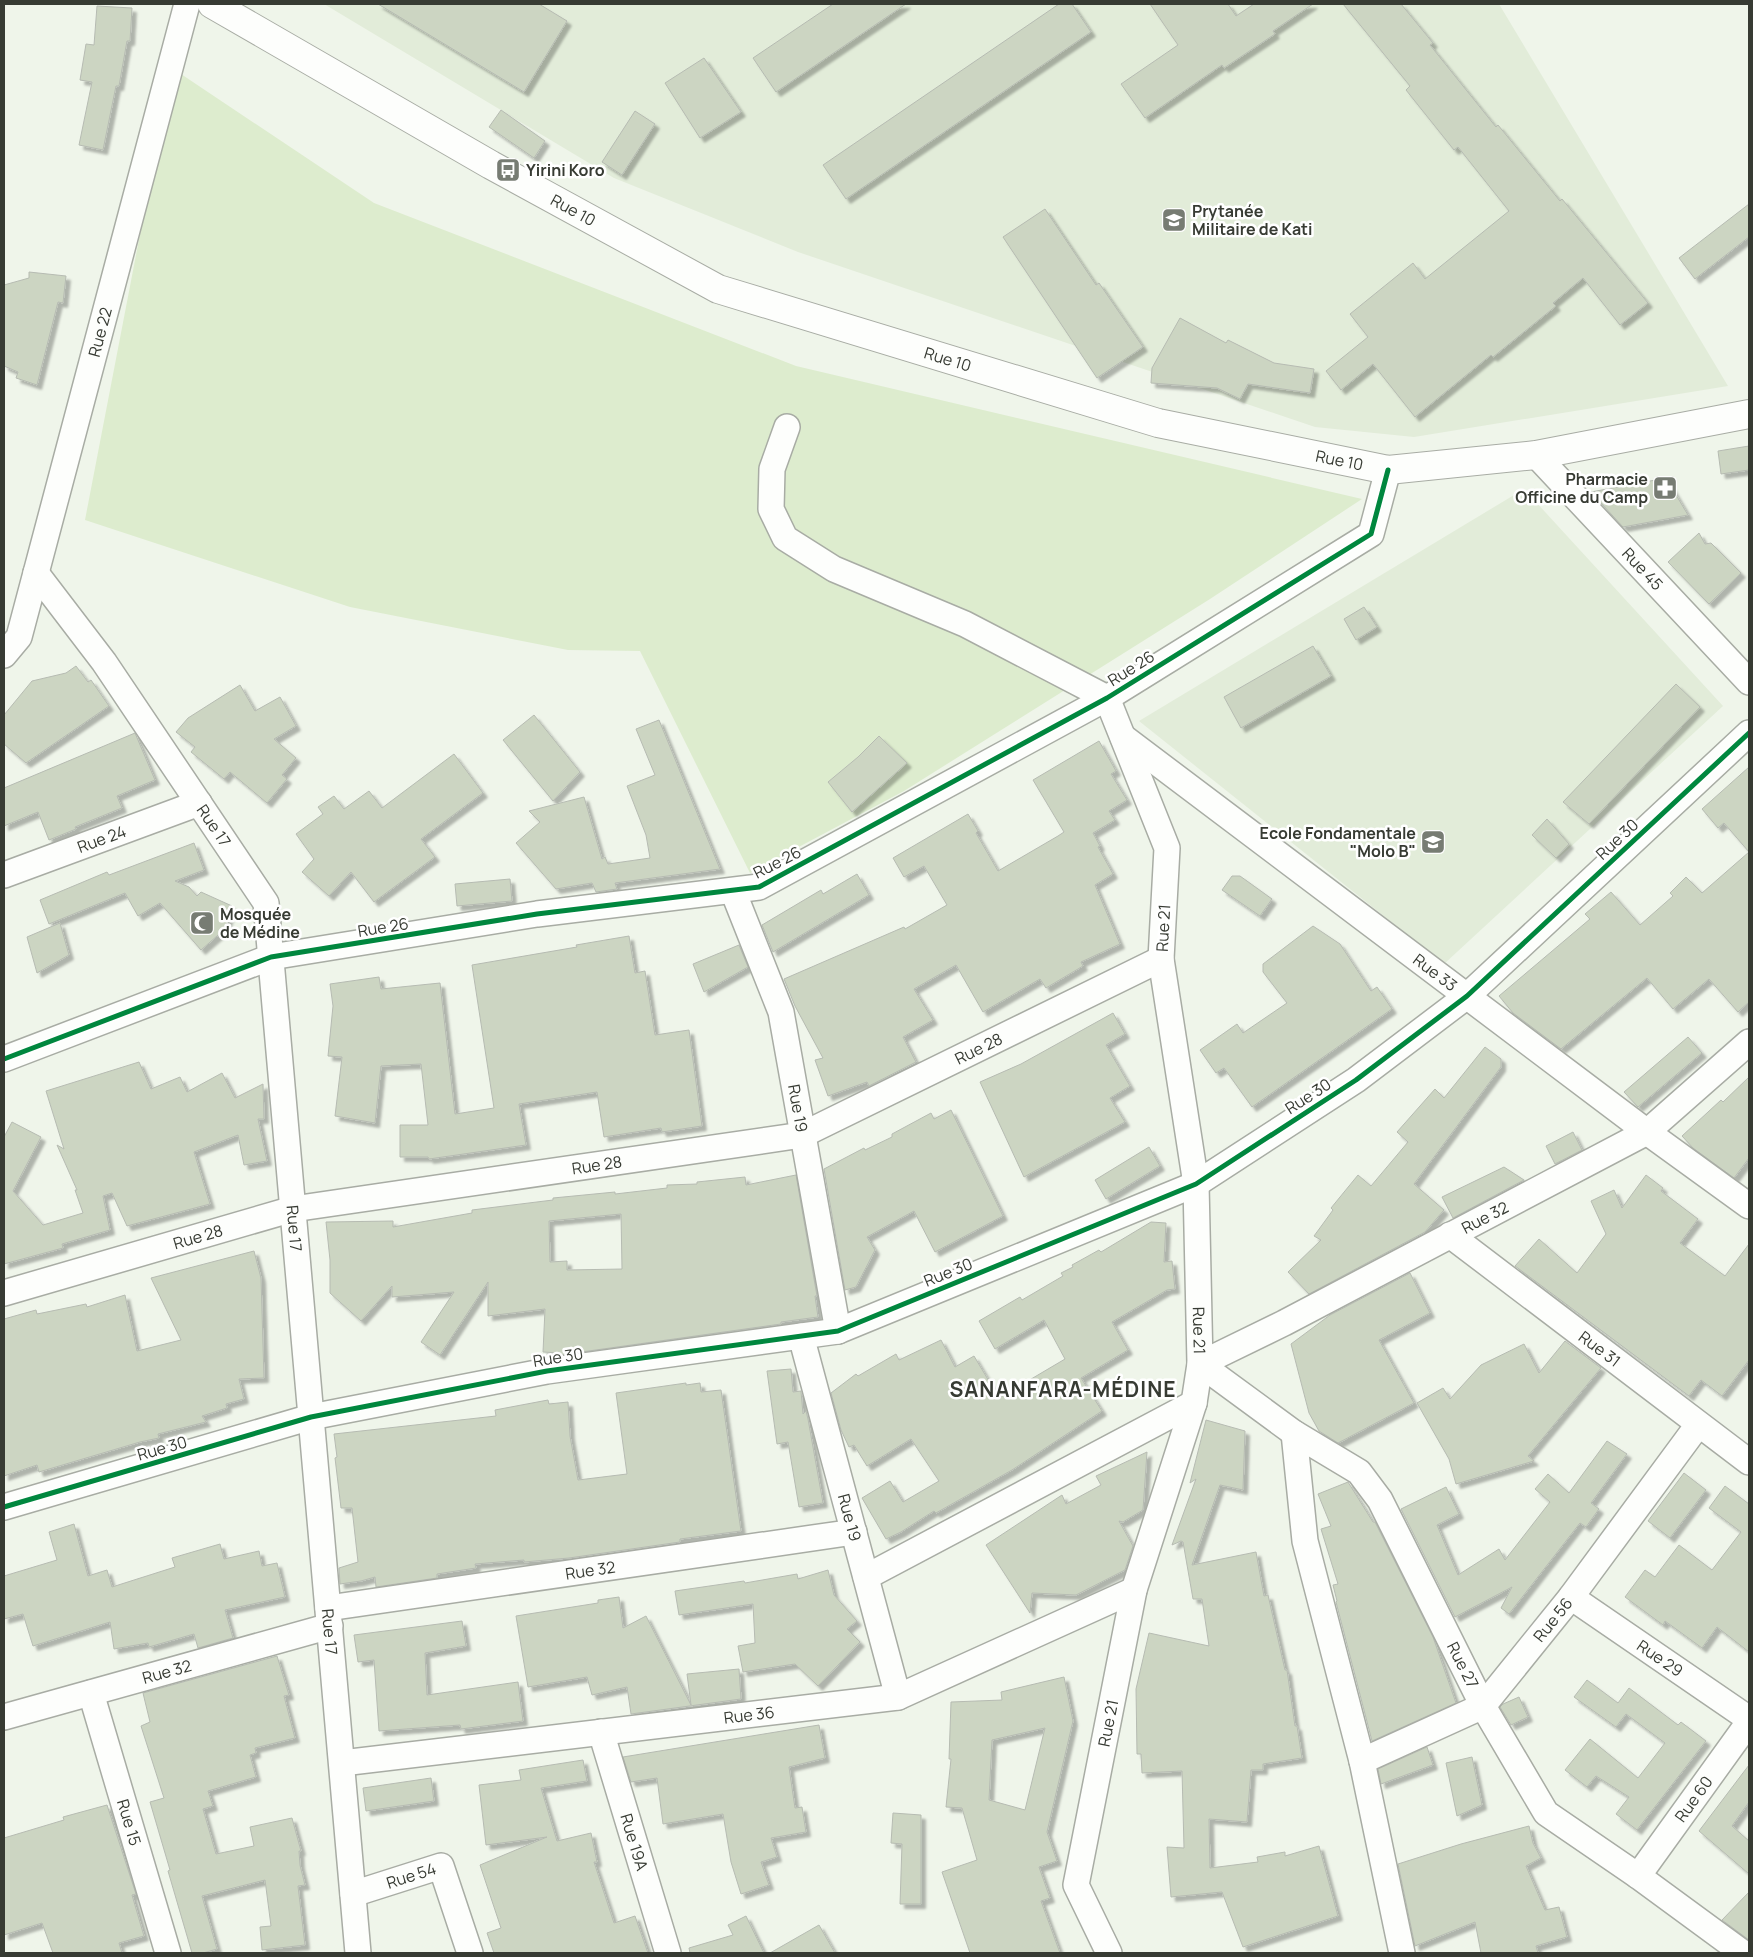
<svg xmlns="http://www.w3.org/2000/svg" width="1753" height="1957" font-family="Manrope,sans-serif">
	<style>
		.built { fill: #e2ecd9 }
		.green { fill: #ddecce }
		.building { fill: #ccd5c2; stroke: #b6bbb2; fill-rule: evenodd; filter: url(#shadow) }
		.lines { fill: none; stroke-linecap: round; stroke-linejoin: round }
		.minor-casing { stroke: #a8aca4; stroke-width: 28 }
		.major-casing { stroke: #a8aca4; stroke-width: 30 }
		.minor { stroke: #fdfefc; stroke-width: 25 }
		.major { stroke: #fdfefc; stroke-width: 28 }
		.cycleway-casing { stroke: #fff; stroke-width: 8 }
		.cycleway { stroke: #00873e; stroke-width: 5 }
		.labels { text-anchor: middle; stroke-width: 5; stroke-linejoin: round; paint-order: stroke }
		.poi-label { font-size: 16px; font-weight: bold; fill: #373b33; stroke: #fff; text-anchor: start }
		.street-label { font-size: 16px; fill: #373b33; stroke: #fff }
		.district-label { font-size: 21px; font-weight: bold; letter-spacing: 1px; fill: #373b33; stroke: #fff }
	</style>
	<defs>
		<filter id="shadow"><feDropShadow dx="4.5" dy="4.5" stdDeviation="1" flood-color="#0004"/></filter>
	</defs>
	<rect width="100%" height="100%" fill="#eff5ea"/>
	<!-- built -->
	<path class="built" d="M324 4H1499L1728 386 1414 437 1315 427 798 252 614 178Z
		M1524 489 1723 706 1444 964 1139 721Z"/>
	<!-- green -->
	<path class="green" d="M172 68 374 203 796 366 1362 499 1210 599 904 791 750 873 640 651 568 650 350 607 85 520Z"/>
	<!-- building -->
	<path class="building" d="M378 4H539L567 21 524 92Z
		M833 4H906L776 92 753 58Z
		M1059 4H1072L1091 32 846 199 823 165Z
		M1150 4H1228L1236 16 1254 4H1313L1273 31 1275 34 1224 68 1222 65 1145 118 1121 84 1178 45Z
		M1343 4H1401L1433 43 1430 45 1496 127 1498 125 1560 201 1562 199 1648 303 1620 325 1583 278 1553 303 1556 306 1493 357 1491 355 1415 417 1373 364 1341 390 1326 371 1368 337 1350 314 1413 263 1425 279 1509 211 1458 147 1454 150 1406 90 1410 86Z
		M97 6 132 8 130 41H127L119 86H116L103 150 79 145 92 82 80 80 86 44 94 45Z
		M704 58 741 112 700 138 665 83Z
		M501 110 545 141 534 158 489 127Z
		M635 111 655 124 622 175 602 162Z
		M1749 204V237L1695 279 1679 258Z
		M1045 209 1096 285 1099 283 1143 347 1097 378 1003 237Z
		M29 272 66 276 63 303 58 302 37 385 16 378 18 372 4 366V285L29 278Z
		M1180 318 1226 343 1228 340 1274 363 1314 369 1310 393 1248 384 1240 399 1217 388 1151 383 1152 368Z
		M1749 446V470L1721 474 1718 451Z
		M1666 478 1688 515 1623 527 1591 492Z
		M1699 533 1705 544 1711 543 1741 573 1709 604 1668 562Z
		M1364 607 1377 627 1356 640 1344 619Z
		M1313 646 1331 676 1241 728 1224 697Z
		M76 666 88 682 91 680 109 706 26 763 4 744V715L32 681 66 673Z
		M1676 684 1700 707 1589 824 1563 802Z
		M240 685 255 711 280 697 296 726 274 739 296 758 282 775 287 779 267 803 230 772 224 779 191 752 195 747 176 732 188 718Z
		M534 715 580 772 553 801 503 740Z
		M659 720 720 869 615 883 617 889 596 892 592 883 556 889 516 843 540 822 529 811 584 797 602 859 605 857 608 864 650 858 646 835 627 786 655 775 636 729Z
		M135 733 155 780 117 796 122 808 75 827 76 829 49 840 38 812 4 826V788Z
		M879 736 907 763 852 812 828 782 858 757Z
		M1099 741 1116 771 1111 774 1127 800 1109 811 1115 820 1093 833 1100 846 1098 847 1113 874 1095 885 1120 944 1081 962 1083 966 1046 988 1040 979 983 1012 956 965 914 989 933 1020 903 1037 916 1062 869 1086 867 1082 828 1096 815 1060 823 1058 795 1006 784 979 904 927 905 929 947 905 924 866 904 877 893 858 968 814 978 831 976 833 998 871 1058 836 1064 832 1033 780Z
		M454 754 483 793 421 839 435 857 374 902 351 872 329 896 302 872 314 859 296 834 323 814 318 807 334 796 344 809 369 791 382 808Z
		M1749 767V852L1724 823 1718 828 1702 809Z
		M1547 819 1569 844 1556 858 1532 835Z
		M194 843 204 870 175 881 189 887 197 896 201 892 232 906 225 929 201 950 160 903 138 916 125 893 49 924 40 900 107 872 109 875Z
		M1749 852V1002L1738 1012 1709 979 1673 1009 1647 978 1561 1049 1513 1013 1499 996 1590 919 1585 914 1611 892 1640 925 1673 896 1670 893 1686 877 1702 893Z
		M857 874 869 895 773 952 762 925 821 890 823 894Z
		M1232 876H1240L1272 899 1260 916 1222 890Z
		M510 879 512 901 457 906 455 884Z
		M60 923 69 955 37 973 27 937Z
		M1313 926 1340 944 1371 991 1377 987 1392 1009 1252 1107 1224 1068 1216 1073 1200 1050 1237 1024 1243 1033 1287 1003 1263 972V964Z
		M629 936 635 973 645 971 655 1035 689 1030 702 1126 662 1132 661 1128 604 1137 597 1092 519 1104 526 1145 429 1159 428 1157H400V1125H428L421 1064 381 1066 375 1123 335 1116 342 1057 328 1056 333 1006 330 984 379 977 381 989 440 983 455 1114 494 1108 472 965 577 947 576 945Z
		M739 945 748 967 704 992 693 964Z
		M1113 1013 1125 1034 1106 1045 1130 1086 1110 1098 1125 1122 1024 1177 980 1082 1021 1064Z
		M1688 1037 1702 1053 1638 1107 1624 1092Z
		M1485 1047 1501 1059V1067L1414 1184 1444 1210 1425 1232 1309 1294 1288 1272 1321 1240 1314 1236 1333 1210 1331 1208 1358 1175 1371 1186 1408 1142 1397 1132 1435 1089 1444 1098Z
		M139 1062 151 1089 180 1077 187 1092 222 1073 235 1098 263 1084 264 1119H258L267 1161 244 1165 238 1135 194 1152 210 1204 127 1226 112 1193 103 1196 110 1230 62 1244 63 1248 4 1264V1137L12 1122 41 1137 13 1191 43 1225 83 1213 75 1190H77L57 1145 64 1149 46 1091Z
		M1749 1077V1158L1734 1178 1693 1148 1682 1136 1721 1100 1723 1102Z
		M951 1110 1003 1216 935 1252 914 1211 867 1237 875 1250 856 1287 845 1290 824 1169 864 1148 865 1150 892 1137V1134L931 1113 934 1119Z
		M1573 1132 1582 1150 1555 1164 1546 1146Z
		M1149 1147 1160 1166 1106 1199 1095 1180Z
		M1504 1167 1524 1180 1453 1218 1442 1197Z
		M796 1175 817 1296H815L818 1317 781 1322V1324L560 1355V1353L543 1352 545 1309 488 1316V1282L440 1355 421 1342 454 1292 392 1297V1286L361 1321 330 1293V1260L326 1222 393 1221V1227L472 1213V1210L553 1200V1198L615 1192V1194L667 1188V1185L697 1184V1182L745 1177 746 1185ZM621 1214 622 1269 567 1270V1261L550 1262 549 1221Z
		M1646 1175 1663 1188 1661 1191 1698 1219 1680 1243 1725 1276 1749 1244V1360L1722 1396 1701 1380 1689 1396 1515 1266 1539 1239 1577 1273 1606 1234 1591 1201 1614 1190 1622 1208Z
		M1151 1222 1166 1223 1164 1262 1172 1261 1175 1289 1167 1290 1112 1322 1128 1350 1081 1378 1102 1411 1012 1470 936 1513 934 1511 901 1532 886 1539 862 1498 890 1481 903 1502 939 1481 911 1439 867 1466 854 1445 849 1447 841 1430 831 1393 856 1374 858 1376 896 1354 899 1360 941 1340 955 1367 974 1356 999 1398 1065 1359 1044 1320 995 1349 979 1321 1020 1297 1022 1300 1063 1276 1061 1273 1073 1267 1072 1265 1099 1250 1101 1252Z
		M254 1251 261 1278 264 1378 239 1379 244 1399 226 1404 227 1408 202 1416 206 1422 158 1434 159 1438 140 1442 39 1472 37 1465 4 1476V1319L36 1310 37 1314 86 1304 87 1307 125 1295 137 1351 181 1340 151 1278Z
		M1410 1273 1430 1313 1379 1340 1414 1403 1338 1443 1319 1431 1309 1413 1291 1344 1330 1315Z
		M1565 1341 1601 1368 1528 1456 1534 1461 1456 1484 1449 1459 1417 1403 1443 1388 1450 1399 1481 1365 1524 1344 1539 1373Z
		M791 1369 793 1392 801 1391 803 1414 806 1411 808 1419 823 1503 799 1507 788 1442 777 1444 767 1371Z
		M686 1383V1385L700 1383 701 1392 721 1390 741 1531 680 1539V1542L569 1558 524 1562V1560L475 1564 476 1568 437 1574V1578L376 1587 375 1577 361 1581 340 1584 339 1568 358 1562 352 1508H341L335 1458 337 1457 334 1434 496 1416 495 1410 548 1400 549 1404 568 1402 570 1436 578 1480 627 1474 616 1393Z
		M1206 1420 1245 1431 1243 1490 1220 1485 1192 1565 1256 1552 1264 1596 1268 1595 1285 1670H1287L1295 1726H1297L1302 1758 1263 1764V1770H1251L1247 1822 1209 1819 1210 1868 1258 1862 1257 1857 1285 1852V1856L1319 1846 1338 1916 1243 1947 1222 1892 1171 1897 1167 1847 1184 1848 1182 1771 1142 1773 1141 1754H1137L1136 1689 1149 1633 1209 1646 1202 1599H1193L1183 1542 1181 1541 1172 1545 1196 1479 1190 1483Z
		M1607 1441 1627 1454 1591 1503 1599 1509 1586 1527 1580 1523 1509 1614 1501 1608 1512 1587 1455 1617 1401 1509 1446 1487 1459 1514 1437 1525 1458 1575 1499 1549 1505 1560 1550 1502 1535 1489 1548 1474 1569 1493Z
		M1147 1452 1143 1510 1123 1522 1119 1521 1133 1546 1125 1570 1076 1595 1032 1593 1030 1613 986 1545 1062 1495 1066 1504 1101 1485 1096 1476Z
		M1684 1473 1706 1490 1670 1538 1648 1521Z
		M1348 1482 1373 1522H1375L1433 1637 1456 1703 1372 1741 1336 1602 1337 1601 1333 1585 1338 1584 1321 1529 1331 1526 1318 1494Z
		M1725 1486 1749 1504V1652L1717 1627 1702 1648 1665 1621 1663 1625 1625 1597 1645 1570 1655 1577 1679 1545 1712 1570 1741 1532 1709 1508Z
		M74 1524 88 1576 107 1570 112 1587 175 1567 172 1558 220 1544 224 1559 259 1551 262 1566 277 1563 285 1597 225 1610 233 1638 198 1648 194 1634 149 1647 148 1643 114 1649 110 1622 33 1646 23 1614 4 1619V1576L57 1560 49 1532Z
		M828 1570 834 1595 857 1621 847 1629 860 1642 818 1686 795 1664 743 1672 738 1646 755 1643 753 1604 679 1615 675 1591 744 1581 745 1583 797 1574 798 1579Z
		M619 1597 623 1628 646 1616 691 1705 687 1674 739 1669 741 1699 631 1714 627 1687 592 1695 587 1677 528 1687 516 1616 598 1603V1600Z
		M462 1621 466 1646 425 1653 427 1695 518 1682 523 1721 461 1729 460 1725 379 1731 374 1660 358 1662 354 1635Z
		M277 1656 289 1695 284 1696 295 1738 255 1748 256 1753 250 1755 256 1777 208 1791 213 1806 203 1809 216 1854 254 1846 250 1827 292 1818 301 1851H299L300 1865 305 1885 298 1886 305 1945 262 1950 260 1927 271 1926 265 1880 202 1896 217 1949 203 1953H192L168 1871 170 1870 150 1802 164 1798 141 1726 150 1722 143 1693Z
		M1064 1677 1073 1721 1047 1832 1057 1861 1039 1867 1050 1898 1041 1901 1060 1953H970L942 1872 977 1860 962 1808 946 1807 951 1759H949L951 1702 1002 1700 1001 1692ZM1045 1728 1025 1810 989 1800 992 1740Z
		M1587 1680 1618 1703 1629 1688 1678 1725 1681 1722 1706 1741 1637 1830 1616 1814 1629 1797 1596 1776 1587 1787 1565 1770 1590 1739 1638 1778 1665 1743 1626 1714 1616 1727 1574 1697Z
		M1519 1697 1528 1717 1511 1725 1500 1707 1503 1704Z
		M819 1725 825 1758 789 1767 795 1808 802 1807 806 1832 771 1838 777 1857 761 1862 769 1885 741 1894 731 1862 723 1814 663 1824 657 1778 631 1782 623 1757Z
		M1427 1747 1433 1765 1381 1784 1378 1769Z
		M1472 1757 1482 1805 1457 1816 1446 1763Z
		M583 1760 587 1781 541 1788 557 1841 591 1833 597 1862H594L614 1923 635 1916 648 1953H494L487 1933 501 1928 480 1865 547 1837 486 1845 479 1785 521 1780 519 1770Z
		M1749 1765V1802L1732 1826 1749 1841V1874L1699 1831Z
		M431 1778 434 1801 366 1811 363 1788Z
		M107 1805 136 1894 132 1895 144 1936 119 1943 122 1953H53L42 1923 4 1935V1838L64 1820 63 1817Z
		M893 1813 921 1815V1904H900L902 1844 891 1843Z
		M1529 1826 1533 1843 1541 1858 1526 1866 1545 1910 1559 1907 1567 1937 1536 1946 1538 1953H1481L1475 1922 1415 1946 1398 1864 1461 1844Z
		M1749 1892V1940L1722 1920Z
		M746 1916 764 1953H690L689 1948 733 1935 728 1925Z
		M819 1925 835 1953H770Z"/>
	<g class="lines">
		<defs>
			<g id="minor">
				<path id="s1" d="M787 427 772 469 771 509 785 538 834 569 965 624 1107 698 1167 848 1161 959 1196 1184 1200 1364 1194 1403 1134 1590 1076 1885 1109 1953"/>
				<path id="s2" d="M1536 455 1749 682"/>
				<path id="s3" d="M36 573 104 662 266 903 358 1953"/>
				<path id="s4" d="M4 655 19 637 187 4"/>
				<path id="s5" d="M1123 737 1647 1132 1749 1206"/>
				<path id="s6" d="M4 875 199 803"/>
				<path id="s7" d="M733 891 781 1012 838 1331"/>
				<path d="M4 1059 271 957 537 914 759 887 1107 698 1371 534 1388 470"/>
				<path id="s8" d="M1450 1235 1749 1462"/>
				<path id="s9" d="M4 1293 293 1209 802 1135 1161 959"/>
				<path id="s10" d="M801 1336 898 1697"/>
				<path d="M1294 1433 1305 1541 1362 1761 1402 1953"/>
				<path d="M4 1507 311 1417 547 1371 838 1331 1196 1184 1356 1080 1467 996 1749 733"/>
				<path d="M866 1577 1194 1403"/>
				<path id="s11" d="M1571 1597 1749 1719"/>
				<path id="s12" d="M328 1608 854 1532"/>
				<path id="s13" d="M91 1693 168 1953"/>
				<path id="s14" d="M4 1717 330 1626"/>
				<path id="s15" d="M601 1732 668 1953"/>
				<path id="s16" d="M1362 1761 1483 1706 1571 1597 1698 1425"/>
				<path id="s17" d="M342 1763 898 1697 1134 1590"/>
				<path id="s18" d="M1638 1876 1749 1722"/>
				<path id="s19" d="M353 1894 441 1866 470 1953"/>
				<path id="s20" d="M1743 1953 1638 1876 1546 1813 1483 1706 1380 1500 1359 1472 1294 1433 1200 1364 1284 1323 1647 1132 1749 1042"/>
			</g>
			<g id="major">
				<path id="s21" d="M212 4 491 165 718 289 1158 423 1388 470 1536 455 1749 414"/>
			</g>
		</defs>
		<!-- minor casing -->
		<use href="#minor" class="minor-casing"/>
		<!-- major casing -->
		<use href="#major" class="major-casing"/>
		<!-- minor -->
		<use href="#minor" class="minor"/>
		<!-- major -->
		<use href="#major" class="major"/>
		<defs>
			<path id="cycleway" d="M4 1059 271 957 537 914 759 887 1107 698 1371 534 1388 470
				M4 1507 311 1417 547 1371 838 1331 1196 1184 1356 1080 1467 996 1749 733"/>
		</defs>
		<!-- cycleway casing -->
		<use href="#cycleway" class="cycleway-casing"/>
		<!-- cycleway -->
		<use href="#cycleway" class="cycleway"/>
	</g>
	<!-- icons -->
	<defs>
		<symbol id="bus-square" viewBox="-11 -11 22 22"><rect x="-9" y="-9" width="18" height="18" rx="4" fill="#777c73" stroke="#fff"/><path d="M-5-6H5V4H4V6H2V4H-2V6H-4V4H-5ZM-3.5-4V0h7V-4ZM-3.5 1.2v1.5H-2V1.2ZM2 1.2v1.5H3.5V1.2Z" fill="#fff"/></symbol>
		<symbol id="school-square" viewBox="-11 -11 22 22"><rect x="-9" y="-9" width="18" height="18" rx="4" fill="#777c73" stroke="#fff"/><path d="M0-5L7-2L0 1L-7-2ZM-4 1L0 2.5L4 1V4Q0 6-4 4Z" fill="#fff"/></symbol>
		<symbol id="pharmacy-square" viewBox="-11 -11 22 22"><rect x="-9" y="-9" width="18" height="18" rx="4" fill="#777c73" stroke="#fff"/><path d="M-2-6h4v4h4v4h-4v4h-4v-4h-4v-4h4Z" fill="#fff"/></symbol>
		<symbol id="mosque-square" viewBox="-11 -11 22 22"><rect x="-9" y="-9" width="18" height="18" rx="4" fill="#777c73" stroke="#fff"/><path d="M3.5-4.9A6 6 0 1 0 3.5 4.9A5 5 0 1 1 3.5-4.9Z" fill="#fff"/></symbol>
	</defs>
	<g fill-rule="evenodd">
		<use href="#bus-square" x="494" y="156" width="28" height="28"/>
		<use href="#school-square" x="1160" y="206" width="28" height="28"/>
		<use href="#pharmacy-square" x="1651" y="474" width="28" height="28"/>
		<use href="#school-square" x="1419" y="828" width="28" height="28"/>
		<use href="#mosque-square" x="188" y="909" width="28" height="28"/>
	</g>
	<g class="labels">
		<!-- poi labels -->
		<g class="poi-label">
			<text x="526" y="176">Yirini Koro</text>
			<text x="1192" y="217">Prytanée<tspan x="1192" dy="18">Militaire de Kati</tspan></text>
			<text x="1648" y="485" text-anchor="end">Pharmacie<tspan x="1648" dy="18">Officine du Camp</tspan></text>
			<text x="1416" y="839" text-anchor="end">Ecole Fondamentale<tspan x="1416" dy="18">"Molo B"</tspan></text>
			<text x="220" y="920">Mosquée<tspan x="220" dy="18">de Médine</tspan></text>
		</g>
		<!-- street labels -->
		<g class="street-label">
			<text dy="6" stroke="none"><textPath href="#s21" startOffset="416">Rue 10</textPath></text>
			<text dy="6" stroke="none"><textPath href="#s4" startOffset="339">Rue 22</textPath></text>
			<text dy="6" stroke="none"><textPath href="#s21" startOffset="821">Rue 10</textPath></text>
			<text dy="6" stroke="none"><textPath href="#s21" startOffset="1226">Rue 10</textPath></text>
			<text dy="6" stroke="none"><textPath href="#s2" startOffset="156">Rue 45</textPath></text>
			<text transform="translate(1131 668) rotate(-32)" y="6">Rue 26</text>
			<text dy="6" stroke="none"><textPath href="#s3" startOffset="309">Rue 17</textPath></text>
			<text dy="6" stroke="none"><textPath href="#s6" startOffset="104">Rue 24</textPath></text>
			<text transform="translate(1617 839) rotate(-43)" y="6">Rue 30</text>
			<text transform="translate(777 862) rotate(-27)" y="6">Rue 26</text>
			<text transform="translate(383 927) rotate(-9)" y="6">Rue 26</text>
			<text transform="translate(1163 928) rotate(-87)" y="6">Rue 21</text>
			<text dy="6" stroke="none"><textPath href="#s5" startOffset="391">Rue 33</textPath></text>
			<text dy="6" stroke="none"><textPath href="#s9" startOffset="1012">Rue 28</textPath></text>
			<text transform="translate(1308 1096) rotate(-33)" y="6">Rue 30</text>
			<text dy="6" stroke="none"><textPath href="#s7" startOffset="228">Rue 19</textPath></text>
			<text dy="6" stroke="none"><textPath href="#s9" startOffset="608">Rue 28</textPath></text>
			<text dy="6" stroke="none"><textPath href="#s20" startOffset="1144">Rue 32</textPath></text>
			<text dy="6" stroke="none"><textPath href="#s3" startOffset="729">Rue 17</textPath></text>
			<text dy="6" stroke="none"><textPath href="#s9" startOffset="202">Rue 28</textPath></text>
			<text transform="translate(948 1272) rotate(-22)" y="6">Rue 30</text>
			<text dy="6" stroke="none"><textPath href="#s1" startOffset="1124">Rue 21</textPath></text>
			<text dy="6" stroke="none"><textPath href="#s8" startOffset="188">Rue 31</textPath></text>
			<text transform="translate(558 1357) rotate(-9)" y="6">Rue 30</text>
			<text transform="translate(162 1448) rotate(-16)" y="6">Rue 30</text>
			<text dy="6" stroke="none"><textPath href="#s10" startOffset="188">Rue 19</textPath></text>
			<text dy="6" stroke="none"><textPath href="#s12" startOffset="265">Rue 32</textPath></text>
			<text dy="6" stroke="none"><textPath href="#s16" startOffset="244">Rue 56</textPath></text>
			<text dy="6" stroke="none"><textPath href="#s3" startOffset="1134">Rue 17</textPath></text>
			<text dy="6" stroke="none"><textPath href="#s11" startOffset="108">Rue 29</textPath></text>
			<text transform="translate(1463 1665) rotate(63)" y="6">Rue 27</text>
			<text dy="6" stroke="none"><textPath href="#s14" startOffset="169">Rue 32</textPath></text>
			<text dy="6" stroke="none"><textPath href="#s17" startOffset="410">Rue 36</textPath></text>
			<text transform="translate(1108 1723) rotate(-79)" y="6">Rue 21</text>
			<text dy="6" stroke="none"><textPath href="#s18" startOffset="95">Rue 60</textPath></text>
			<text dy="6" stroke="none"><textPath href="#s13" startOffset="135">Rue 15</textPath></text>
			<text dy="6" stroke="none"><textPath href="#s15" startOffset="115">Rue 19A</textPath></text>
			<text dy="6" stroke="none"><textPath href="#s19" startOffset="61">Rue 54</textPath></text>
		</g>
		<!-- district labels -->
		<g class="district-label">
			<text x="1063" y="1397">SANANFARA-MÉDINE</text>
		</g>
	</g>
	<!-- border -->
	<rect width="1753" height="1957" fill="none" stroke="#373b33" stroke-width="10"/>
</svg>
